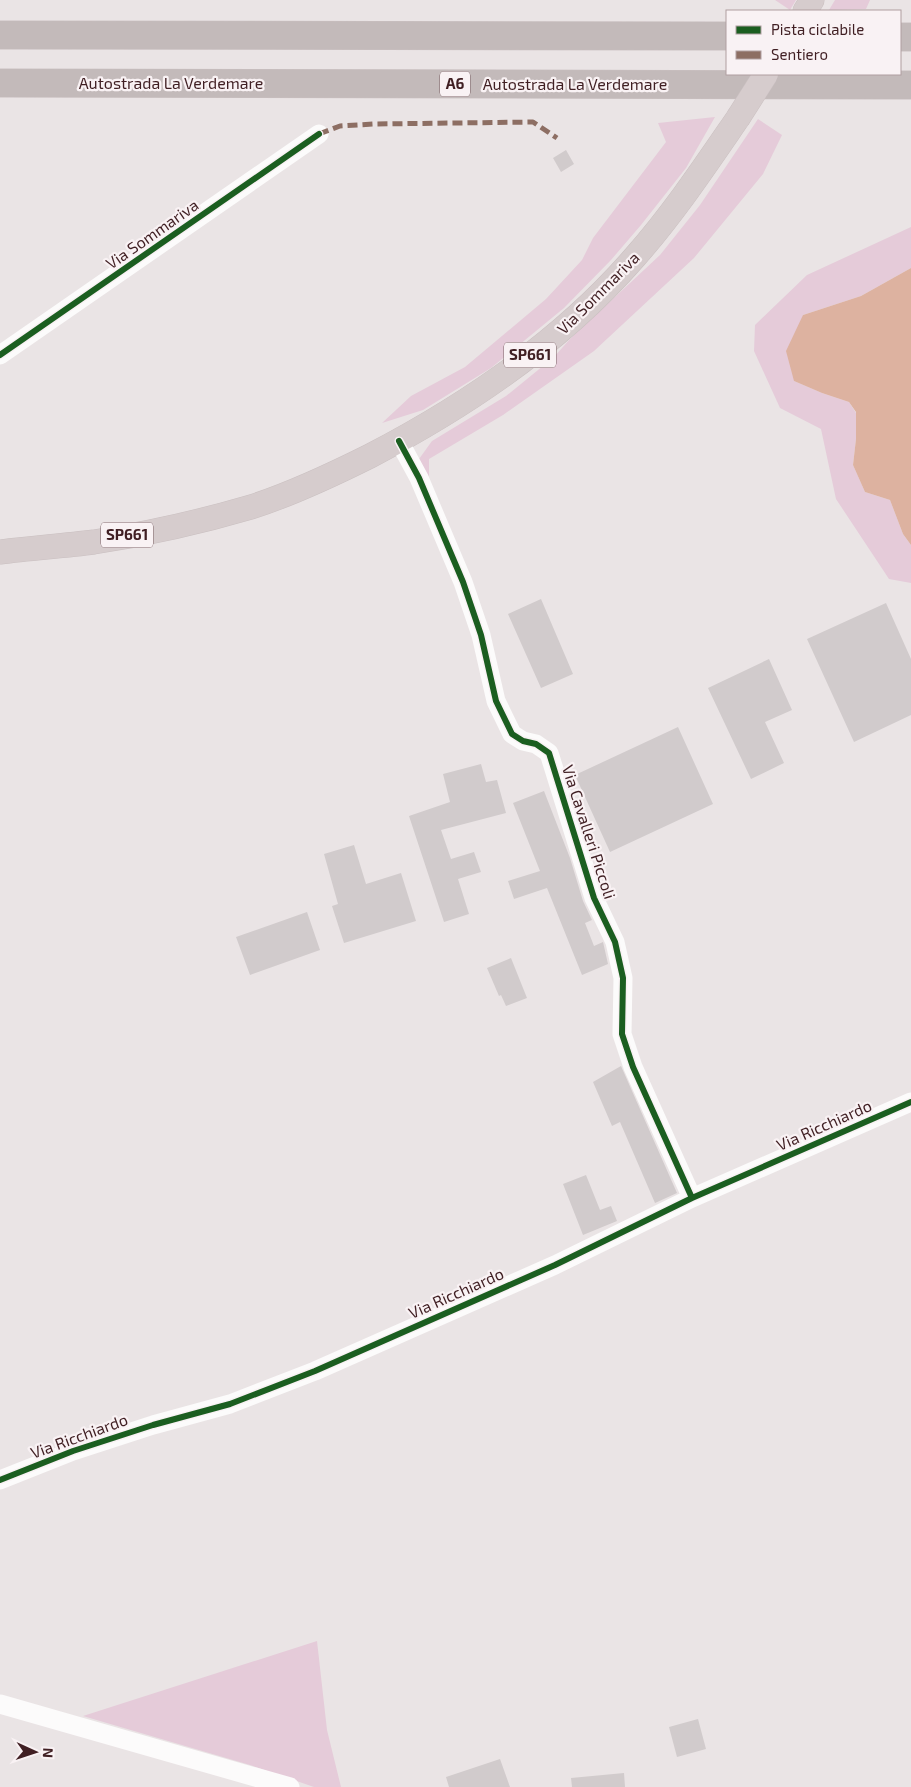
<svg xmlns="http://www.w3.org/2000/svg" width="911" height="1787" font-family="'Exo 2',sans-serif">
	<style>
		.green { fill: #e5cbd9 }
		.water { fill: #ddb2a0 }
		.building { fill: #d1cbcc }
		.lines { fill: none; stroke-linecap: round; stroke-linejoin: round }
		.major-casing { stroke: #cac0c1; stroke-width: 25 }
		.highway-casing { stroke: #cac0c1; stroke-width: 29 }
		.minor { stroke: #fcfbfb; stroke-width: 19 }
		.major { stroke: #d6cccd; stroke-width: 24 }
		.highway { stroke: #c3baba; stroke-width: 28 }
		.major-bridge-casing { stroke: #cac0c1; stroke-width: 25; stroke-linecap: butt }
		.major-bridge { stroke: #d6cccd; stroke-width: 24 }
		.quiet { stroke: #8d6e63; stroke-width: 5; stroke-dasharray: 10 5; stroke-linecap: butt }
		.cycleway-casing { stroke: #f9f2f4; stroke-width: 9 }
		.cycleway { stroke: #1b5e20; stroke-width: 6 }
		.labels { text-anchor: middle; stroke-width: 4.5; stroke-linejoin: round; paint-order: stroke }
		.shield { fill: #f9f2f4; stroke: #785e62; stroke-width: 1 }
		.shield-label { font-size: 15px; font-weight: bold; fill: #401f23 }
		.street-label { font-size: 16px; fill: #401f23; stroke: #f9f2f4 }
	</style>
	<rect width="100%" height="100%" fill="#eae4e5"/>
	<!-- green -->
	<path class="green" d="M775 0H796L790 10Z
		M835 0H870L866 9 829 10Z
		M715 117 686 168 641 225 611 260 564 308 491 368 423 410 382 423 411 396 465 367 546 299 582 260 593 238 666 142 658 123Z
		M758 119 782 135 763 174 694 258 594 351 503 415 429 459V477L419 459 432 441 506 396 554 357 570 339 660 255 700 205Z
		M911 227V268L861 296 803 315 794 381 822 393 849 402 856 413V439L853 465 865 492 890 500 903 534 911 545V583L889 579 836 499 821 429 780 408 754 351 755 325 807 275Z
		M317 1641 327 1730 341 1787H314L250 1765 83 1716Z"/>
	<!-- water -->
	<path class="water" d="M911 268V545L903 534 890 500 865 492 853 465 856 439V412L849 402 822 393 794 381 786 351 803 315 861 296Z"/>
	<!-- building -->
	<path class="building" d="M566 150 574 164 561 172 553 158Z
		M541 599 573 674 541 688 508 614Z
		M886 603 911 659V715L854 742 807 639Z
		M769 659 792 710 765 722 784 763 751 779 708 688Z
		M678 727 713 804 610 852 575 775Z
		M481 764 486 782 497 780 506 813 441 830 451 859 474 852 481 872 458 879 469 914 444 922 409 816 450 802 443 774Z
		M544 791 570 858 583 901 592 920 585 923 594 946 603 942 608 964 582 975 547 888 514 899 508 881 540 871 513 803Z
		M354 845 366 884 401 873 416 921 344 943 332 906 338 904 324 854Z
		M307 912 320 950 250 975 236 937Z
		M511 958 527 998 506 1006 501 995 499 996 487 968Z
		M621 1066 677 1193 655 1203 620 1122 612 1126 593 1082Z
		M586 1175 600 1210 611 1206 617 1221 583 1235 563 1184Z
		M698 1719 706 1749 677 1757 669 1727Z
		M500 1759 510 1787H449L446 1777Z
		M624 1773 625 1787H572L571 1778Z"/>
	<g class="lines">
		<defs>
			<path id="major" d="M805 11 812 0
				M0 552C31 548 63 546 94 542 146 534 200 522 251 507 292 494 332 475 370 456 468 405 562 341 634 258 673 214 705 166 738 118"/>
			<path id="highway" d="M0 35 727 36
				M900 37H911
				M0 83 911 85"/>
		</defs>
		<!-- major casing -->
		<use href="#major" class="major-casing"/>
		<!-- highway casing -->
		<use href="#highway" class="highway-casing"/>
		<!-- minor -->
		<path class="minor" d="M0 355 319 134
			M399 441 419 478 463 582 481 635 496 701 512 734 523 741 536 744 549 753 594 898 615 942 623 978 622 1034 633 1067 692 1198
			M0 1480 73 1451 153 1425 230 1404 315 1371 555 1265 692 1198 911 1102
			M0 1704 290 1787"/>
		<!-- major -->
		<use href="#major" class="major"/>
		<!-- highway -->
		<use href="#highway" class="highway"/>
		<defs>
			<path id="major-bridge" d="M738 118 766 74"/>
		</defs>
		<!-- major-bridge casing -->
		<use href="#major-bridge" class="major-bridge-casing"/>
		<!-- major-bridge -->
		<use href="#major-bridge" class="major-bridge"/>
		<!-- quiet -->
		<path class="quiet" d="M319 134 340 126 373 124 533 122 557 138"/>
		<defs>
			<path id="cycleway" d="M0 355 319 134
				M399 441 419 478 463 582 481 635 496 701 512 734 523 741 536 744 549 753 594 898 615 942 623 978 622 1034 633 1067 692 1198
				M0 1480 73 1451 153 1425 230 1404 315 1371 555 1265 692 1198 911 1102"/>
		</defs>
		<!-- cycleway casing -->
		<use href="#cycleway" class="cycleway-casing"/>
		<!-- cycleway -->
		<use href="#cycleway" class="cycleway"/>
	</g>
	<g class="labels">
		<!-- shield labels -->
		<g class="shield">
			<rect x="440" y="71.5" width="30" height="25" rx="4"/>
			<rect x="504" y="342.5" width="52" height="25" rx="4"/>
			<rect x="101" y="522.5" width="52" height="25" rx="4"/>
		</g>
		<g class="shield-label">
			<text x="455" y="89">A6</text>
			<text x="530" y="360">SP661</text>
			<text x="127" y="540">SP661</text>
		</g>
		<!-- street labels -->
		<g class="street-label">
			<text x="171" y="89">Autostrada La Verdemare</text>
			<text x="575" y="90">Autostrada La Verdemare</text>
			<text transform="translate(152 234) rotate(-35)" y="6">Via Sommariva</text>
			<text transform="translate(598 293) rotate(-45)" y="6">Via Sommariva</text>
			<text transform="translate(589 832) rotate(72)" y="6">Via Cavalleri Piccoli</text>
			<text transform="translate(824 1125) rotate(-24)" y="6">Via Ricchiardo</text>
			<text transform="translate(456 1293) rotate(-24)" y="6">Via Ricchiardo</text>
			<text transform="translate(79 1436) rotate(-20)" y="6">Via Ricchiardo</text>
		</g>
	</g>
	<!-- legend -->
	<rect x="726" y="10" width="175" height="65" fill="#f9f2f4" stroke="#af9ea0"/>
	<rect x="736" y="26" width="25" height="8" fill="#1b5e20" stroke="#af9ea0"/>
	<text x="771" y="35" font-size="15" fill="#401f23">Pista ciclabile</text>
	<rect x="736" y="51" width="25" height="8" fill="#8d6e63" stroke="#af9ea0"/>
	<text x="771" y="60" font-size="15" fill="#401f23">Sentiero</text>
	<!-- north arrow -->
	<g transform="translate(35 1752) rotate(93)" stroke="#f9f2f4" stroke-width="4" paint-order="stroke">
	<path d="M0-4L9 19L0 12L-9 19Z" fill="#401f23"/>
	<text y="-8" font-size="14" font-weight="bold" text-anchor="middle" fill="#401f23">N</text>
	</g>
</svg>
